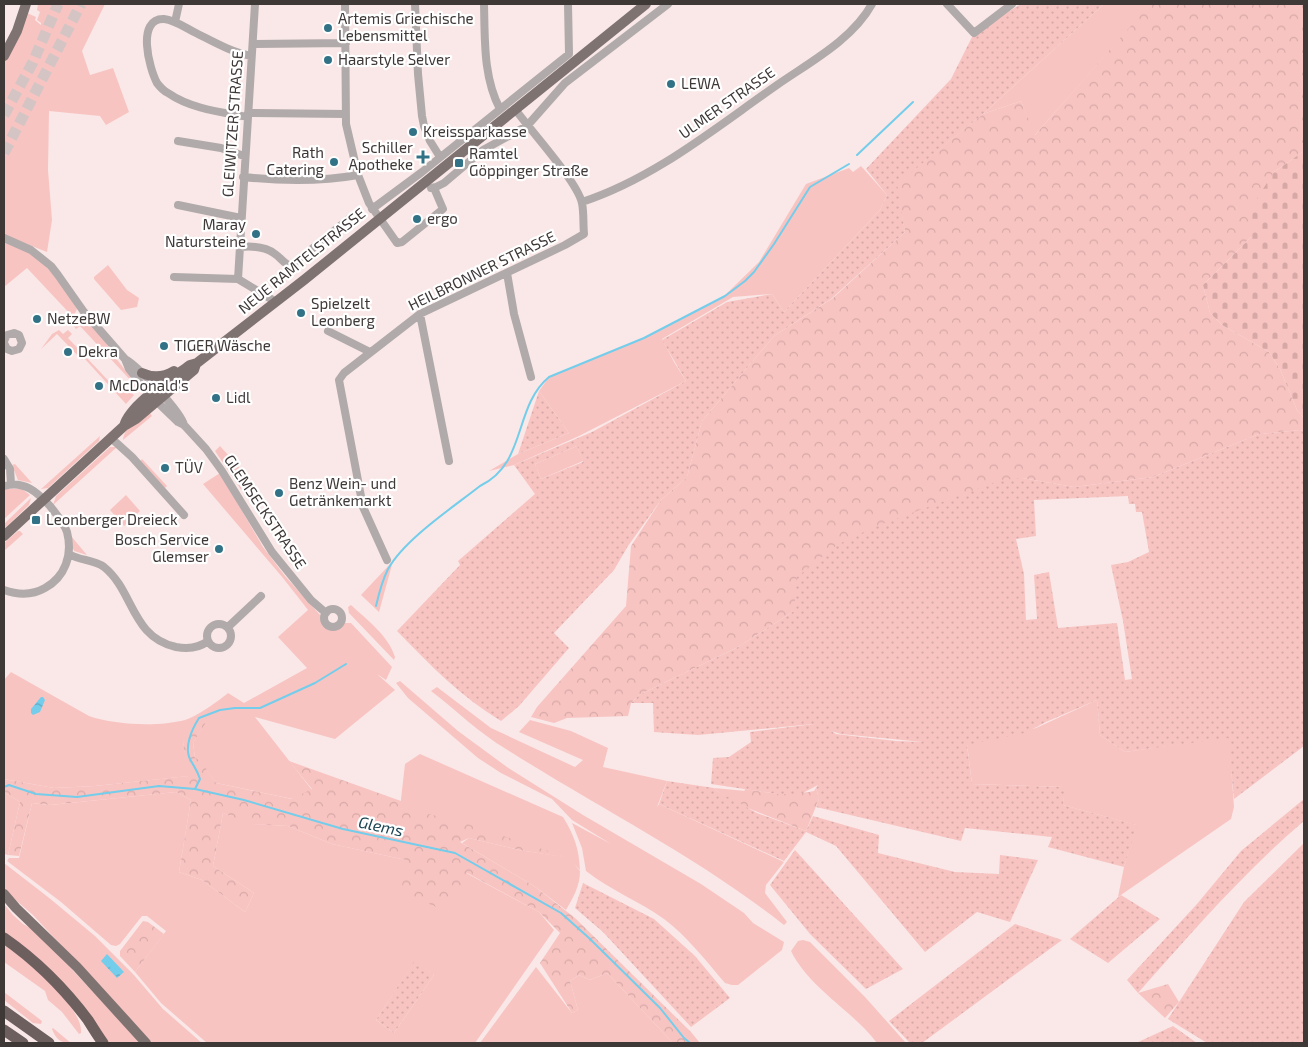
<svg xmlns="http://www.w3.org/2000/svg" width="1308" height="1047" font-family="'Exo 2',sans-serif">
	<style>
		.grass { fill: #f8c4c2; fill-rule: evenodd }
		.forest { fill: url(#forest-crowns) }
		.cemetery { fill: url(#cemetery-stones) }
		.park { fill: url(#park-dots); fill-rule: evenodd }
		.water { fill: url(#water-ripples) }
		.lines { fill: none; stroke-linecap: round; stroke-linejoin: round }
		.stream { stroke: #73cdeb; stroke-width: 2 }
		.highway-tunnel { stroke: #d4c5c4; stroke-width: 11; stroke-dasharray: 11 5.5; stroke-linecap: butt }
		.minor { stroke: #b1aaaa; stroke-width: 8 }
		.major { stroke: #7f7372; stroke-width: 10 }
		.highway { stroke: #6d5f5e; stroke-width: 11 }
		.poi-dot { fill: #327286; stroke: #fff; stroke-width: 2 }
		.labels { text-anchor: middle; stroke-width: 4.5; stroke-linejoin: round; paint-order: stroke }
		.poi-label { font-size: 15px; fill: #3e3837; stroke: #fff; text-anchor: start }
		.street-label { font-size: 15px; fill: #3e3837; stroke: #fff }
		.water-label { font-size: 16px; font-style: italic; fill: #1c4452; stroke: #fff }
	</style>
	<defs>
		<pattern id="forest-crowns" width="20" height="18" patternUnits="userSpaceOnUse" patternTransform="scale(1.25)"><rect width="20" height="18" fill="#f8c4c2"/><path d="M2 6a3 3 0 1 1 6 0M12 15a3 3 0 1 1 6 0" fill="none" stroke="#d6a9a7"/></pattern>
		<pattern id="cemetery-stones" width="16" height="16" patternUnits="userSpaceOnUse" patternTransform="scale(1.25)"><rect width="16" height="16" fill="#f8c4c2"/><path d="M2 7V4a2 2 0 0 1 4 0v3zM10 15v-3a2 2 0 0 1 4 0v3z" fill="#d6a9a7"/></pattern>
		<pattern id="park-dots" width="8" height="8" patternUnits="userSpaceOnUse" patternTransform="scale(1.25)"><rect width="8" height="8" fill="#f8c4c2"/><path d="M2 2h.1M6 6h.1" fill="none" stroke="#d6a9a7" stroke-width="1.8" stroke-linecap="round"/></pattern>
		<pattern id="water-ripples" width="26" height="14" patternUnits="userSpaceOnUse" patternTransform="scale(1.25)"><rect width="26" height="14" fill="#73cdeb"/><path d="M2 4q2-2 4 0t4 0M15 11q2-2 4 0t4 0" fill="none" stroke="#60a7bf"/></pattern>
	</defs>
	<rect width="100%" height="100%" fill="#f9e8e7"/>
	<!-- grass -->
	<path class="grass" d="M38 4H105L82 51 90 75 113 68 129 112 106 125 100 116 49 111 48 170 52 220 47 252 4 235V63L27 13 36 17 35 20 41 25V23L37 20 40 12 37 10Z
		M1104 4H1151L1034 136 1021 101 983 114Z
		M861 166 887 195 880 210 784 312 772 294 733 297 662 339 674 362 686 381 579 436 514 465 489 471 518 454 569 433 539 391 549 377 644 338 722 298 759 262 806 184 849 168 853 172Z
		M4 242C12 246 21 248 29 253 51 266 64 289 77 309L73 317 27 268 4 287Z
		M108 265 127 290 139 298 137 307 121 310 94 279V277Z
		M81 319C90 320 108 343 111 352L137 385 140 390 136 393 131 388 134 384 80 326 76 329 73 325Z
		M59 330 63 334 68 330 72 334 68 338 120 393 124 390 127 392 129 390 134 395 126 404 84 358 82 360 57 334 41 349 52 334Z
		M150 413 152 416 123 440C124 427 139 420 150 413Z
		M100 436 99 441 48 488 41 489Z
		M220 446 256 486 246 497 215 451Z
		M577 446 583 461 541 479 535 464Z
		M110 447H117L53 505 56 496Z
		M142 459 167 486 165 488 140 462Z
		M15 464 32 483 18 480 12 465Z
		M220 473 263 547 285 576 322 617 327 627C334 630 339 628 345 623H351L392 667 386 680 377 674 395 690 335 739 255 717 312 790 293 799 216 783 200 761 195 758 193 743 208 718 183 742 189 776 95 786 54 788 4 779V680L11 672 89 716C115 725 158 727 185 720 196 717 220 700 228 693L244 703 307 668 278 637 308 610 283 578 203 484Z
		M4 489H22L30 495 4 519Z
		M126 495 140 511 124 526 110 510Z
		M31 498 29 505 4 529V524Z
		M18 531H20L23 534 4 551V543Z
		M71 536 87 555 74 551 71 544Z
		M393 561 379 612 361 595Z
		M351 605C367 620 388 635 395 657L394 660 349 613 348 607Z
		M400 681 458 731 507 767 583 815 701 884 744 913 753 923 784 942 782 950 738 985H732L725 983C706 961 687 936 664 919 639 901 610 890 586 871L582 848 572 823 611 844 572 820 552 799 501 773 478 758 408 698 396 683Z
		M437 687 491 728 575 767 583 760 519 732 530 720 571 731 608 748 603 767 667 781 657 807 659 804 784 862 766 885 765 893 787 922 784 925C698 857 599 808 506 749 479 733 456 710 431 691Z
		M1097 700 1100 735 1125 752 1229 737 1234 807 1231 819 1118 897 1124 867 1136 825 1063 805 1064 787 972 784 967 744 1036 728Z
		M420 754 563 817C574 835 579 848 580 870L574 864 580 871C580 886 573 898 566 910L534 886 462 843 469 838 519 850 565 857 400 808 405 764Z
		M714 788 746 791 740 805 717 791Z
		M4 792 20 802 8 855 4 854Z
		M176 792 191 800 179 872 202 880 245 912 254 893 213 866 223 813 253 824 288 826 332 844 406 860 448 911 466 873 539 912 554 930 475 1043H207L161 1003 135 972 166 931 147 916H142L120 944 116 946 111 945 61 902 7 861 9 858H19L32 803 50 805ZM415 961 434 975 394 1033 376 1020Z
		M4 863 48 897 95 936 133 974 163 1009 202 1043H152L33 915 4 890Z
		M4 904 13 915 23 924 32 929 51 947 141 1043H107L4 935Z
		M803 940 810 942 865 997 906 1043H877C853 1011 809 988 791 951L798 941Z
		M4 944C24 959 84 1007 81 1033L79 1034 62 1012 48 1000 45 991 4 962Z
		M536 967 572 1013 578 1010 570 981 579 975 590 980 607 973 673 1043H480Z
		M4 992 42 1021 41 1024 33 1023 4 1000Z
		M53 1028 71 1043C60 1043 56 1039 52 1029Z"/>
	<!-- forest -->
	<path class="forest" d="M1150 4H1304V151L1274 172 1251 237 1203 285 1210 313 1222 325 1269 352 1280 369 1297 410 1304 418V431L1300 430 1259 434 1153 477 1074 487 1022 478 794 611 738 647 639 695 631 703 628 716 567 718 554 723 531 717 537 707 626 606 631 546 661 500 687 477 702 421 774 336 833 298 905 232 896 184 983 114 1021 101 1035 135Z
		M198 716H210L193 743 195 758 200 760 216 783 292 799 312 789 289 761 401 801V808L459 821 569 858 519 850 469 838 460 842 534 886 575 918 691 1032 700 1043H673L607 973 590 980 579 975 570 981 578 1010 572 1013 540 963 560 933 539 912 467 873 448 912 401 892 406 860 332 844 288 826 250 824 223 813 213 866 254 893 245 912 202 880 179 872 191 800 176 792 50 805 32 803 19 856 8 855 20 802 4 792V779L54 788 95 786 188 776 183 742Z
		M816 788 819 799 806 831 740 805 745 789C769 793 790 796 814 791Z
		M143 921 148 922 164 934 135 972 120 956V951Z
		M1168 984 1179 1002 1165 1018 1138 993Z"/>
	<!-- cemetery -->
	<path class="cemetery" d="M1304 151V418L1297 410 1280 369 1269 352 1222 325 1210 313 1203 285 1251 237 1247 214 1274 172Z"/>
	<!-- park -->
	<path class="park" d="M1021 4H1104L983 114 897 184 905 232 831 299 774 336 702 421 687 477 661 500 628 546 614 570 554 633 569 648 519 706 501 721C461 697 429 664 397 631L460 565 458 561 535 494 514 465 592 432 686 381 662 340 727 302 772 294 784 312 880 210 887 195 866 169 951 79 974 33ZM577 446 583 462 541 479 535 464Z
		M539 391 569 433 518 454Z
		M1300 430 1304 431V746L1234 799 1228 738 1125 752 1100 735 1097 700 1046 722 1025 733 967 745 972 784 1065 787 1063 805 1137 825 1124 867 1048 847 1052 837 965 828 961 841 816 807 819 799 816 788 818 785 801 794H778L711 784 713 758 729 757 751 742 750 732 814 724 698 735 654 732 653 703H631L639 695 738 647 794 611 797 577 837 545 874 527 1001 480 1022 478 1074 487 1153 477 1259 434ZM1128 496 1129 504H1135L1136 512H1142L1149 552 1128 562 1111 565 1123 621 1132 679 1125 680 1117 623 1058 628 1049 572 1034 575 1037 619 1026 620 1024 574 1016 539 1036 536 1034 500ZM831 731 841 734 923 742 896 741 836 734Z
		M667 781 714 788 717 791 757 813 806 831 813 816 879 835 878 853 955 872 999 874 1000 855 1038 860 1010 922 977 912 925 952 836 846 806 832 784 861 659 804Z
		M1304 799V821C1243 873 1191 933 1138 993L1127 980 1197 904 1241 851Z
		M1304 843V1043H1207L1168 1019 1244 902Z
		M795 850 903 969 866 989 810 934 770 885Z
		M583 883 654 919 695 956 730 998 691 1027 603 932 575 908Z
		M1121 895 1160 919 1108 963 1070 939Z
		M1015 924 1062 940 922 1043H910L889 1021Z
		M415 960 434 975 394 1033 376 1020Z
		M1173 1026 1197 1043H1136Z"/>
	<!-- water -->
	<path class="water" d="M41 697H43L45 700 40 712 33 715 31 713V709Z
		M107 954 124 972 117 978 101 961Z"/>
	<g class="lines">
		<!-- stream -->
		<path class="stream" d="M857 155 913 102
			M376 606C379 593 382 581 388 569 405 539 452 508 480 486 527 464 513 407 549 377L644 338 725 296 745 281 754 272 774 244 810 187 849 164
			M4 787 9 785 36 794 77 797 159 786 195 789 244 800 343 829 455 853 561 913 589 938 660 1008 684 1038 690 1043
			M195 789 200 779C197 770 195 768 191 761 183 748 192 729 199 718L220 710 235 708H260L315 683 346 664"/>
		<!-- highway-tunnel -->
		<path class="highway-tunnel" d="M4 115 33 62 58 4
			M4 153 81 4"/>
		<!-- minor -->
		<path class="minor" d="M345 4 346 124 358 175 369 203 397 243 402 242 443 209 434 188
			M415 4 418 74 422 116 424 126 430 141 440 157
			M484 4C485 39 483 77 500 109
			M947 4 974 33 1012 4
			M175 22 179 4
			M253 44 346 43
			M248 113 346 114
			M248 117C221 112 191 109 168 93 164 91 160 87 157 83 149 68 136 18 164 19 175 20 186 28 196 33 214 42 231 52 251 56
			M178 141 221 148 244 156
			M243 177C282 181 319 182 358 175
			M431 188 436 187 444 183 483 150 527 126 565 83 668 4
			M582 202C655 178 715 128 777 85 810 62 852 40 872 4
			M178 205 241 218
			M372 209 422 172 569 54 568 4
			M4 238 31 250 51 266 58 275 84 312 125 359 129 369 150 395 178 422 184 425 206 449 222 471 272 552 311 600 326 613
			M240 247C251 246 265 246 275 254 281 258 284 264 291 266L351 217
			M507 273 514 314 531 377
			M174 277 238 279 276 302
			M238 279 255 4
			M420 314 449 461
			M328 331 370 352
			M4 341 7 335 14 333 19 335 22 343 19 349 12 351 7 349 4 343
			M125 359C138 366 181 412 184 425
			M111 438 132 457 184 515
			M4 459 10 469 11 484
			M4 486C24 480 37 492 50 506 56 514 64 523 67 532 73 555 65 577 45 588 31 596 18 595 4 590
			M69 554C80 561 93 559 104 567 134 591 131 637 176 647 187 649 199 648 208 641
			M387 560 363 507 339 380 344 373 420 314 565 245 584 234C583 224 584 213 582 203 577 181 530 130 515 109
			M324 618a9 9 0 1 1 18 0a9 9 0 1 1-18 0Z
			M207 636a12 12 0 1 1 24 0a12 12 0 1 1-24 0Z
			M228 627 261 596"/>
		<!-- major -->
		<path class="major" d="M4 56 17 31 26 4
			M142 373C153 378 164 377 174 371
			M124 426C130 404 171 379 190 365L197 363 304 280 646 4
			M4 536 124 426 136 419 194 370 196 364
			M4 894 16 908 77 967 146 1043"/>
		<!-- highway -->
		<path class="highway" d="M4 938C37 961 64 988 88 1020 93 1028 98 1036 103 1043
			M4 1011 49 1043
			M4 1030 23 1043"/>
	</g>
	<!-- markers -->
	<g class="poi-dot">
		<circle cx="328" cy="28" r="5"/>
		<circle cx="328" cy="60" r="5"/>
		<circle cx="671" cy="84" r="5"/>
		<circle cx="413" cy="132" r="5"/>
		<path d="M420.5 149.5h5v5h5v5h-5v5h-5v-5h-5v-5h5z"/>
		<circle cx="334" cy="162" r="5"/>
		<rect x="454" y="158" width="10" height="10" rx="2.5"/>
		<circle cx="417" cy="219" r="5"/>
		<circle cx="256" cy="234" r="5"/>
		<circle cx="301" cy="313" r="5"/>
		<circle cx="37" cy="319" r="5"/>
		<circle cx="164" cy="346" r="5"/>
		<circle cx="68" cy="352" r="5"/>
		<circle cx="99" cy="386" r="5"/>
		<circle cx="216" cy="398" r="5"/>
		<circle cx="165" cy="468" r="5"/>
		<circle cx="279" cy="493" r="5"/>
		<rect x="31" y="515" width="10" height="10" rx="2.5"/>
		<circle cx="219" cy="549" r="5"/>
	</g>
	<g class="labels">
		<!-- poi labels -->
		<g class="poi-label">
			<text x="338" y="24">Artemis Griechische<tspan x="338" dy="17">Lebensmittel</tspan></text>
			<text x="338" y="65">Haarstyle Selver</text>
			<text x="681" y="89">LEWA</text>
			<text x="423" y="137">Kreissparkasse</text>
			<text x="413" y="153" text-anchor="end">Schiller<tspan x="413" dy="17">Apotheke</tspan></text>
			<text x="324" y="158" text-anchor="end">Rath<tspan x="324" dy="17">Catering</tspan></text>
			<text x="469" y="159">Ramtel<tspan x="469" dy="17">Göppinger Straße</tspan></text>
			<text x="427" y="224">ergo</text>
			<text x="246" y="230" text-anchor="end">Maray<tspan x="246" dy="17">Natursteine</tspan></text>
			<text x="311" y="309">Spielzelt<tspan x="311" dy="17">Leonberg</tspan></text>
			<text x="47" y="324">NetzeBW</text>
			<text x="174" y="351">TIGER Wäsche</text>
			<text x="78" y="357">Dekra</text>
			<text x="109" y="391">McDonald's</text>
			<text x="226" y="403">Lidl</text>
			<text x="175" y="473">TÜV</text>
			<text x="289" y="489">Benz Wein- und<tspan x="289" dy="17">Getränkemarkt</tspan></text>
			<text x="46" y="525">Leonberger Dreieck</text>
			<text x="209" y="545" text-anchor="end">Bosch Service<tspan x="209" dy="17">Glemser</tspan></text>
		</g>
		<!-- street labels -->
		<g class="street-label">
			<text transform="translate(727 103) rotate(-35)" y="5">ULMER STRASSE</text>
			<text transform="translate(233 124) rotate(-86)" y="5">GLEIWITZER STRASSE</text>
			<text transform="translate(302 261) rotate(-39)" y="5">NEUE RAMTELSTRASSE</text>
			<text transform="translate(482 271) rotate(-26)" y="5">HEILBRONNER STRASSE</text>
			<text transform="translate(265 512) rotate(56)" y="5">GLEMSECKSTRASSE</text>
		</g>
		<!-- water labels -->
		<g class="water-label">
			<text transform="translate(381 826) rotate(12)" y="6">Glems</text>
		</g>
	</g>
	<!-- border -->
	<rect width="1308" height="1047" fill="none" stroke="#3e3837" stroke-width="10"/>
</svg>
